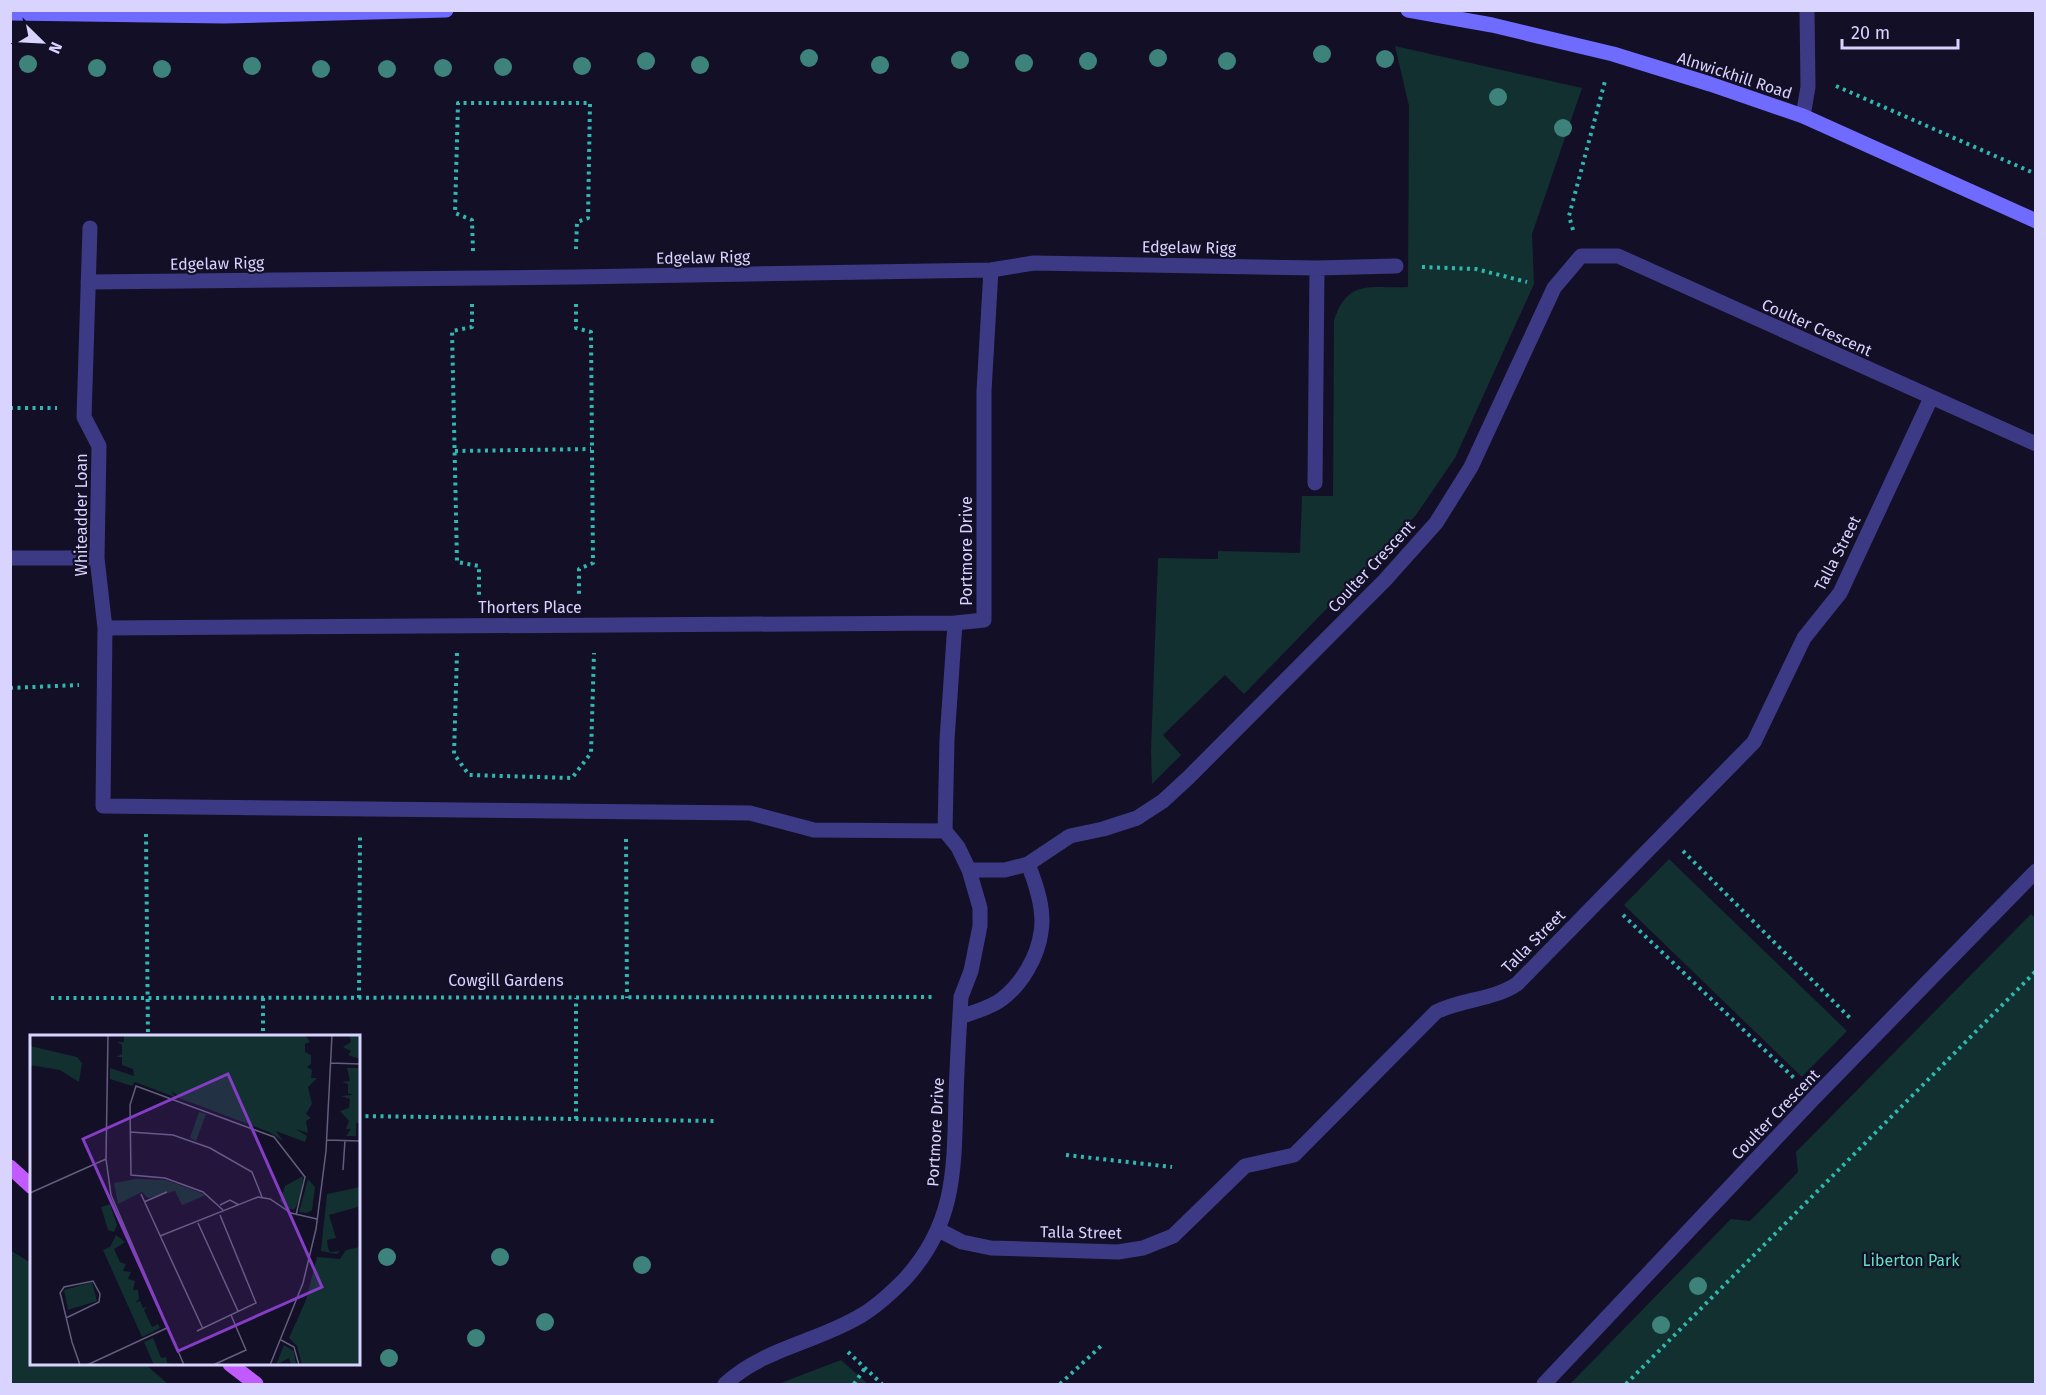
<svg xmlns="http://www.w3.org/2000/svg" width="2046" height="1395" font-family="'Fira Sans',sans-serif">
	<style>
		.green { fill: #12302f }
		.lines { fill: none; stroke-linecap: round; stroke-linejoin: round }
		.path { stroke: #2fb8b0; stroke-width: 4; stroke-dasharray: 3 4.5; stroke-linecap: butt }
		.street { stroke: #3d3a85; stroke-width: 15 }
		.secondary { stroke: #6f6bff; stroke-width: 15 }
		.primary { stroke: #c25bff; stroke-width: 15 }
		.tree { fill: #3d827b }
		.labels { text-anchor: middle; stroke-width: 4.5; stroke-linejoin: round; paint-order: stroke }
		.street-label { font-size: 16px; fill: #d9d4ff; stroke: #130f26 }
		.park-label { font-size: 16px; fill: #5fe0c0; stroke: #130f26 }
		.inset-road { fill: none; stroke: #625e7d; stroke-width: 1.5 }
		.view { fill: #843dc5; fill-opacity: 0.15; stroke: #843dc5; stroke-width: 3 }
		.inset-edge { fill: none; stroke: #d9d4ff; stroke-width: 3 }
	</style>
	<rect width="100%" height="100%" fill="#130f26"/>
	<!-- green -->
	<path class="green" d="M1395 46 1582 88 1532 234 1534 284 1455 458 1416 515 1370 564 1244 694 1225 675 1163 735 1181 755 1152 784 1151 751 1158 558 1218 559V551L1300 553 1302 496H1333L1334 320C1348 277 1373 289 1408 287L1409 106Z
		M1669 859 1847 1031 1802 1077 1624 905Z
		M2031 914 2036 919 2035 1384H1570L1731 1219 1750 1221 1798 1172 1796 1152Z
		M10 1250 31 1263 32 1364H145L168 1384H11Z
		M841 1360 868 1384H778L781 1383Z"/>
	<g class="lines">
		<!-- path -->
		<path class="path" d="M1836 86 2036 174
			M1573 230 1569 216 1605 81
			M473 251 472 220 455 213 458 103H590L588 218 577 222 576 249
			M1422 267 1476 269 1527 282
			M472 304V327L452 331 457 562 479 566V599
			M576 304V328L591 332 593 563 579 569V597
			M10 408H57
			M455 451 591 449
			M457 653 454 754 469 775 572 778 591 753 594 653
			M10 688 79 685
			M146 834 148 1036
			M626 839 627 998
			M1683 851 1852 1020
			M1623 915 1794 1078
			M51 998 933 997
			M263 998V1036
			M359 998 360 837
			M358 1116 716 1121
			M576 1119V998
			M1066 1155 1172 1167
			M848 1352 882 1384
			M854 1384 865 1368
			M1060 1384 1101 1346
			M1626 1384 2036 971"/>
		<!-- street -->
		<path class="street" d="M1803 116 1808 87 1807 10
			M90 228 84 417 99 446 97 558 105 628 103 806 750 813 814 830 945 831
			M88 282 575 277 991 270 1034 263 1317 268 1396 266
			M1315 483 1317 268
			M10 558H97
			M105 628 955 623
			M969 870H1005L1028 864 1070 836 1103 829 1137 818 1163 801 1189 777 1385 580 1436 523 1471 467 1554 288 1581 256H1618L2036 444
			M960 1017C973 1012 991 1008 1002 999 1022 984 1038 956 1041 932 1045 910 1036 884 1028 864
			M939 1230 962 1242 991 1248 1118 1252 1143 1248 1173 1236 1245 1166 1294 1155 1436 1012C1462 999 1493 1000 1517 984L1754 742 1804 638 1840 593 1931 398
			M725 1384C764 1348 818 1342 862 1315 877 1306 892 1292 904 1280 956 1224 954 1169 956 1097 957 1064 959 1031 961 997L971 971 980 926V908L969 870 958 847 945 831 947 740 955 623 984 620V391L991 270
			M1544 1384 1814 1098 2036 871"/>
		<!-- secondary -->
		<path class="secondary" d="M1408 10 1492 25 1613 54 1710 84 1803 116 2036 221
			M10 13 224 16 446 10"/>
		<!-- primary -->
		<path class="primary" d="M10 1167 32 1187
			M230 1364 256 1384"/>
	</g>
	<!-- trees -->
	<g class="tree">
		<circle cx="1322" cy="54" r="9"/>
		<circle cx="809" cy="58" r="9"/>
		<circle cx="1158" cy="58" r="9"/>
		<circle cx="1385" cy="59" r="9"/>
		<circle cx="960" cy="60" r="9"/>
		<circle cx="646" cy="61" r="9"/>
		<circle cx="1088" cy="61" r="9"/>
		<circle cx="1227" cy="61" r="9"/>
		<circle cx="1024" cy="63" r="9"/>
		<circle cx="28" cy="64" r="9"/>
		<circle cx="700" cy="65" r="9"/>
		<circle cx="880" cy="65" r="9"/>
		<circle cx="252" cy="66" r="9"/>
		<circle cx="582" cy="66" r="9"/>
		<circle cx="503" cy="67" r="9"/>
		<circle cx="97" cy="68" r="9"/>
		<circle cx="443" cy="68" r="9"/>
		<circle cx="162" cy="69" r="9"/>
		<circle cx="321" cy="69" r="9"/>
		<circle cx="387" cy="69" r="9"/>
		<circle cx="1498" cy="97" r="9"/>
		<circle cx="1563" cy="128" r="9"/>
		<circle cx="387" cy="1257" r="9"/>
		<circle cx="500" cy="1257" r="9"/>
		<circle cx="642" cy="1265" r="9"/>
		<circle cx="1698" cy="1286" r="9"/>
		<circle cx="545" cy="1322" r="9"/>
		<circle cx="1661" cy="1325" r="9"/>
		<circle cx="476" cy="1338" r="9"/>
		<circle cx="389" cy="1358" r="9"/>
	</g>
	<g class="labels">
		<!-- street labels -->
		<g class="street-label">
			<text transform="translate(1735 75) rotate(18)" y="6">Alnwickhill Road</text>
			<text transform="translate(1189 247) rotate(1)" y="6">Edgelaw Rigg</text>
			<text transform="translate(703 257) rotate(-1)" y="6">Edgelaw Rigg</text>
			<text transform="translate(217 263) rotate(-1)" y="6">Edgelaw Rigg</text>
			<text transform="translate(1817 327) rotate(24)" y="6">Coulter Crescent</text>
			<text transform="translate(81 515) rotate(-90)" y="6">Whiteadder Loan</text>
			<text transform="translate(966 551) rotate(-90)" y="6">Portmore Drive</text>
			<text transform="translate(1837 553) rotate(-63)" y="6">Talla Street</text>
			<text transform="translate(1371 566) rotate(-47)" y="6">Coulter Crescent</text>
			<text x="530" y="613">Thorters Place</text>
			<text transform="translate(1533 941) rotate(-45)" y="6">Talla Street</text>
			<text x="506" y="986">Cowgill Gardens</text>
			<text transform="translate(1775 1114) rotate(-46)" y="6">Coulter Crescent</text>
			<text transform="translate(935 1132) rotate(-87)" y="6">Portmore Drive</text>
			<text transform="translate(1081 1232) rotate(1)" y="6">Talla Street</text>
		</g>
		<!-- park labels -->
		<g class="park-label">
			<text x="1911" y="1266">Liberton Park</text>
		</g>
	</g>
	<!-- overview -->
	<g transform="translate(30 1035)">
		<rect width="330" height="330" fill="#130f26"/>
		<path d="M94 0H275L280 7 275 9V17L281 20V29L277 32 282 35 281 43H287L278 52 282 69 276 79 281 83 276 86 278 98 266 94 277 101 275 107 246 96 253 106 239 97 149 63V61L141 56 147 63 105 47 102 51 80 44V33L104 41 103 34 92 30V22H86L92 19V10L87 7H94ZM319 0H330V24L318 20 321 16 313 12 321 7ZM0 11 47 22 52 28 49 47 30 35 0 30ZM317 33H330V88H326V101H316L321 94H316L319 86 310 76 319 73 320 64 311 61 323 60 318 58V49L312 47 320 46ZM169 77 176 79 166 106 160 103ZM273 141 271 161 264 175 259 174 250 166 255 151ZM106 144 136 145 176 160 152 170 145 156 118 163 112 157 88 169 84 148ZM278 144 285 152 282 175 277 178 269 177ZM330 152V180L328 172 299 180 306 203 297 205 298 213 300 217 310 216 307 219 291 216 297 159ZM80 169 87 190 84 197 78 195 71 172ZM86 200 95 207 84 214 90 227 96 229 93 236 101 237 98 244 105 246 103 255H108L109 264 105 268 110 266 113 273 117 272 114 275 122 292 128 289 130 293 112 302 73 215 80 212ZM330 212V330H272L267 311 259 303 276 265 287 222 310 224 316 215ZM62 247 67 266 38 275 34 255ZM123 303 131 323 136 322 137 328 142 329 124 330 114 307ZM254 310 264 316 266 330H261L259 323 246 330Z" fill="#12302f"/>
		<path class="inset-road" d="M78 0 76 124 81 160 154 330M301 28 330 29M100 97 143 100 180 113 222 137 232 162M297 105 330 106M313 135 315 105M0 158 76 124M111 159 173 294M114 167 137 157M190 170 200 165 209 170M193 175 173 157 135 143 101 140 100 70 106 51 244 102 275 142 266 180M168 188 208 276M130 201 228 162 240 164 261 178 287 184M36 283 69 267 70 259 63 246 34 252 30 258 31 261 42 307 50 330M167 296 226 268 190 180M251 305 264 312 269 330M57 330 139 292M183 330 216 315 201 280M240 330 273 248 286 194 296 116 302 0"/>
		<path class="view" d="M198 39 292 252 148 316 53 104Z"/>
		<rect width="330" height="330" class="inset-edge"/>
	</g>
	<!-- border -->
	<rect width="2046" height="1395" fill="none" stroke="#d9d4ff" stroke-width="24"/>
	<!-- north arrow -->
	<g transform="translate(42 42) rotate(114)" stroke="#130f26" stroke-width="4.5" paint-order="stroke">
	<path d="M0-4.5L10 22L0 15L-10 22Z" fill="#d9d4ff"/>
	<text y="-9" font-size="16" font-weight="bold" text-anchor="middle" fill="#d9d4ff">N</text>
	</g>
	<!-- scale -->
	<path d="M1842 39v9h116v-9" fill="none" stroke="#d9d4ff" stroke-width="3"/>
	<text x="1851" y="39" font-size="18" fill="#d9d4ff" stroke="#130f26" stroke-width="4.5" paint-order="stroke">20 m</text>
</svg>
